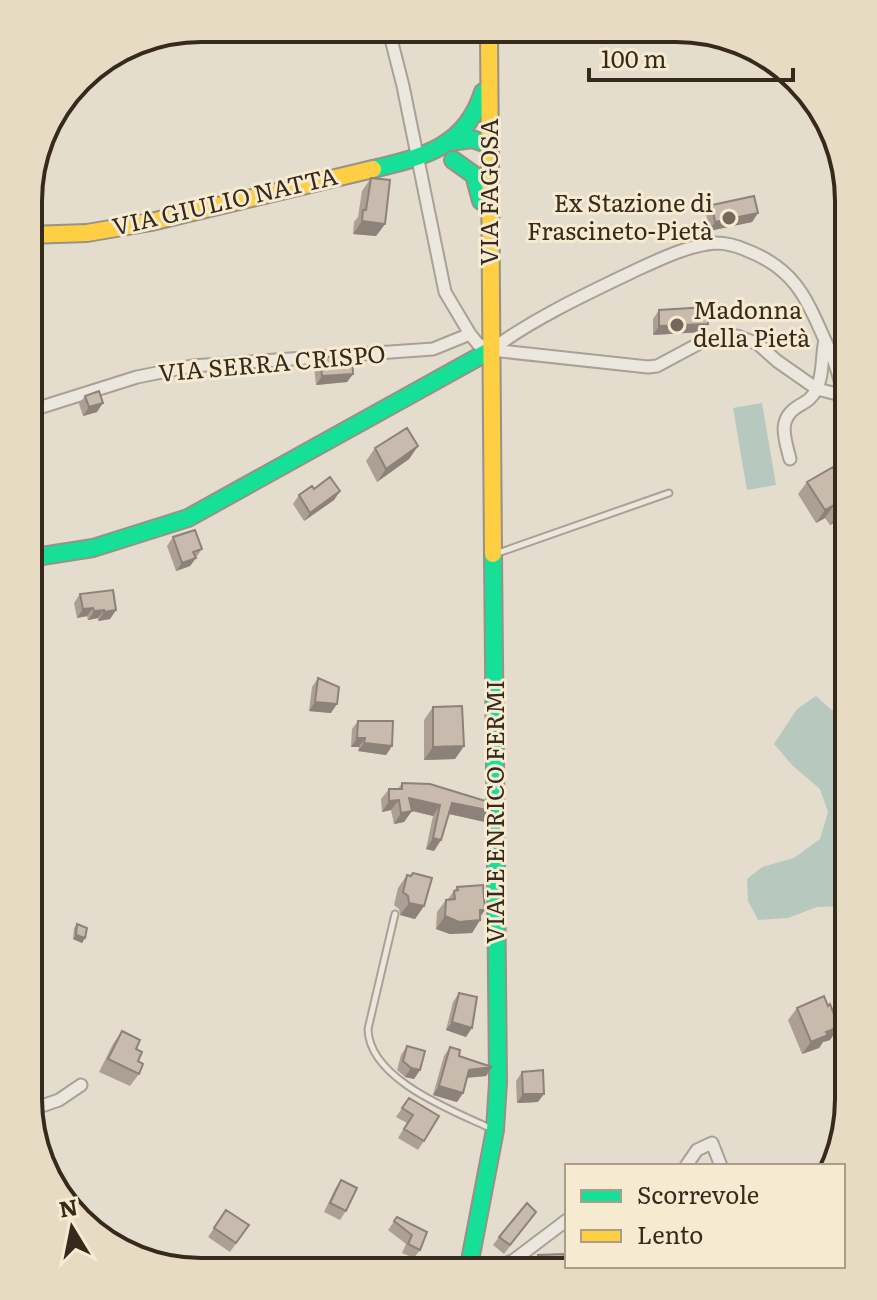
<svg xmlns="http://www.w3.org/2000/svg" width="877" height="1300" font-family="Literata,serif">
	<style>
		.water { fill: #b7c9be }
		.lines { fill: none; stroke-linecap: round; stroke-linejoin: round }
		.lane-casing { stroke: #a9a195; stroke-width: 9 }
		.street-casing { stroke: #a9a195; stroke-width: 15 }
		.fast-casing { stroke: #999185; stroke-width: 20 }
		.slow-casing { stroke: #999185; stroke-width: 20 }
		.lane { stroke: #ece7de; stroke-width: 5 }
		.street { stroke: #ece7de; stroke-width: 11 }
		.fast { stroke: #16e098; stroke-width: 16 }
		.slow { stroke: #ffcf43; stroke-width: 16 }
		.wall { fill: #aca095 }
		.shaded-wall { fill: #8c8279 }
		.building { fill: #c8baad; stroke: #8c8279; stroke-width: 2 }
		.poi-dot { fill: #74685a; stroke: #f6ead1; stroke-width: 3 }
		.labels { text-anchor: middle; stroke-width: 6; stroke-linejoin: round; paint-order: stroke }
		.street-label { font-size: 24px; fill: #38291d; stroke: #f6ead1 }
		.poi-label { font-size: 24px; fill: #38291d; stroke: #f6ead1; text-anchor: end }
		.rim { fill: none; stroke: #38291d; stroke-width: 4 }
	</style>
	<rect width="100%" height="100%" fill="#e4dccc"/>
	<!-- water -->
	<path class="water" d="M762 403 776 485 747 490 733 408Z
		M816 696 834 712 849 746V906L817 907 788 918 758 920 748 901 747 879 762 867 794 858 820 839 828 812 820 789 793 766 774 744 797 709Z"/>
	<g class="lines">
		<defs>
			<path id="lane" d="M498 553 669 493
				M395 914 368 1029C369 1079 451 1110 490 1128"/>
			<path id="street" d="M390 35 403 86 445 292 470 334 478 344 491 350 648 367 657 366 700 343 737 336 758 344 777 361 817 389 849 397
				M491 350C533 319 582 296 630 273 656 261 687 245 716 243 726 243 737 246 746 250 793 268 805 295 824 338 833 357 840 374 843 395
				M29 411 137 377 192 366 433 349 470 334
				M790 459C785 439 777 420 797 407 805 402 812 399 816 390 824 375 821 357 825 340
				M30 1110 59 1100 81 1085
				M686 1166 697 1150 712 1143 721 1166
				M490 1271 514 1260 567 1220"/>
			<path id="fast" d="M450 142 472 139 490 145
				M453 160 474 175 481 201
				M373 169C423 157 466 147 483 92
				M29 558 93 548 188 518 491 350
				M468 1271 495 1130 498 1082 493 554"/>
			<path id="slow" d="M489 34 493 554
				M29 235 87 233 151 222 373 169"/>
		</defs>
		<!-- lane casing -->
		<use href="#lane" class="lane-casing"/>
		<!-- street casing -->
		<use href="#street" class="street-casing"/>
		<!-- fast casing -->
		<use href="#fast" class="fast-casing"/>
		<!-- slow casing -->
		<use href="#slow" class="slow-casing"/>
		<!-- lane -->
		<use href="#lane" class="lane"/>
		<!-- street -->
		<use href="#street" class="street"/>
		<!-- fast -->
		<use href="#fast" class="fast"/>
		<!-- slow -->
		<use href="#slow" class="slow"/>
	</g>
	<!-- wall -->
	<path class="wall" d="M371 178 385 224 376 236 353 234 354 222 358 217 362 191Z
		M712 205 758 213 752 222 709 231 706 213Z
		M659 310 708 324 702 332 653 335V319Z
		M320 357 353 374 347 382 316 385 314 366Z
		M85 396 97 412 83 416 79 404Z
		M418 446 409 459 377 482 366 461 375 448Z
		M849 474V519L845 521 842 518 830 525 825 518 816 523 798 494 807 482 840 479Z
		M314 489 340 491 334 500 304 521 293 504 299 495Z
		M173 537 202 549 190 566 176 571 167 546Z
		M80 594 116 610 110 619 98 621V618L88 620 87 616 77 618 74 603Z
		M318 678 331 713 309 711 312 687Z
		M433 707 464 746 455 759 424 760V720Z
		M358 721 392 746 386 755 358 751 359 747H351L352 729Z
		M402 783 492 811 485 822 449 814 441 840 434 851 426 849 433 816 411 811 404 822 394 824 391 810 382 812 381 799 389 789H398Z
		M407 875 424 906 415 919 400 915 399 909 394 905 398 888Z
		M457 887 480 917V920L472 933 450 934 436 929 437 912 446 900 448 899Z
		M77 924 85 938 82 943 73 939 74 928Z
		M459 993 466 1037 446 1030 453 1002Z
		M797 1008 830 1040 823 1042 819 1048 802 1054 788 1020Z
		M122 1031 136 1049 139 1074 130 1086 99 1072 113 1044Z
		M407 1046 420 1070 414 1079 405 1077 397 1070 401 1055Z
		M450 1047 459 1056 492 1067 486 1076 467 1078 463 1093 457 1102 433 1095 444 1056Z
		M522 1072 538 1102 517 1103 516 1081Z
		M409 1098 424 1141 418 1150 398 1138 407 1123 396 1117Z
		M341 1180 346 1211 340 1220 324 1212 335 1189Z
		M226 1210 249 1225 230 1252 208 1237Z
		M397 1217 427 1232 420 1250 414 1258 402 1253 406 1244 388 1230Z
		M530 1220 504 1254 493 1245 499 1237Z
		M538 1255 565 1266 572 1272H529V1268Z"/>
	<!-- shaded-wall -->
	<path class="shaded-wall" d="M758 213 752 222 709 231 715 222Z
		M362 221 385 224 376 236 353 234Z
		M708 324 702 332 653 335 659 326Z
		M353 374 347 382 316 385 322 376Z
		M103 403 97 412 83 416 89 407Z
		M418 446 409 459 377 482 386 469Z
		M340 491 334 500 304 521 310 513Z
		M834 505 825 518 816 523 825 510Z
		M849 507 842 518 830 525 839 513Z
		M196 558 190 566 176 571 182 563Z
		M93 608 87 616 77 618 83 609Z
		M104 610 98 618 88 620 94 611Z
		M116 610 110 619 98 621 104 612Z
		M315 702 337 704 331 713 309 711Z
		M357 738H365L359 747H351Z
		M364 743 392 746 386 755 358 751Z
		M464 746 455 759 424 760 433 747Z
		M409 798 440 805 433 816 402 808Z
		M399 800 391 810 382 812 389 801Z
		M452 803 492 811 485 822 445 813Z
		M412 811 404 822 394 824 401 813Z
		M433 838 441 840 434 851 426 849Z
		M409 903 424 906 415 919 400 915Z
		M485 910 478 920H480L472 933 450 934 436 929 445 916Z
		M76 935 85 938 82 943 73 939Z
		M452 1022 472 1028 466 1037 446 1030Z
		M839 1027 830 1040 823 1042 819 1048 802 1054 811 1042 826 1032Z
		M492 1067 486 1076 463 1078 469 1070Z
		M411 1068 420 1070 414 1079 405 1077Z
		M439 1086 463 1093 457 1102 433 1095Z
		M523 1094H544L538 1102 517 1103Z"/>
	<!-- building -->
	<path class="building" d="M371 178 390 180 385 224 362 221 363 210H366Z
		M754 196 758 213 715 222 712 205Z
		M707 307 708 324 659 326V310Z
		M352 356 353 374 322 376 320 357Z
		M99 391 103 403 89 407 85 396Z
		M407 428 418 446 386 469 375 448Z
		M833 467 840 479 849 474V507L839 513 834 505 825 510 807 482Z
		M330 477 340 491 310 513 299 495 312 486 314 489Z
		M195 530 202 549 193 552 196 558 182 563 173 537Z
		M113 590 116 610 104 612V610L94 611 93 608 83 609 80 594Z
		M318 678 339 687 337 704 315 702Z
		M462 706 464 746 433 747V707Z
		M358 721H393L392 746 364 743 365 738H357Z
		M402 783 430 784 492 803V811L452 803 441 840 433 838 440 805 409 798 412 811 401 813 399 800 389 801V789H402Z
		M413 873 432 878 424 906 409 903 408 896 403 892 407 875 411 876Z
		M483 885 485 910H480V920L459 922 445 916 446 900 455 899 454 891 458 890 457 887Z
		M77 924 87 928 85 938 76 935Z
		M459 993 477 997 472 1028 452 1022Z
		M824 996 828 1006 830 1004 839 1027 826 1032 828 1035 811 1042 797 1008Z
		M122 1031 140 1040 136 1049 142 1052 138 1061 143 1064 139 1074 108 1059Z
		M407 1046 425 1051 420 1070 411 1068 403 1061Z
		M450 1047 460 1050 459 1056 492 1067 469 1070 463 1093 439 1086Z
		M543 1070 544 1094H523L522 1072Z
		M409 1098 439 1116 424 1141 404 1129 413 1115 402 1108Z
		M341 1180 357 1188 346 1211 330 1203Z
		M527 1203 536 1212 510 1245 499 1237Z
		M226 1210 249 1225 236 1243 214 1228Z
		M397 1217 427 1232 420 1250 408 1244 412 1235 394 1221Z
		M564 1254 565 1266H571L572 1272H538V1255Z
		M369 1259 382 1270 380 1271H366L361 1268Z"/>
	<!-- markers -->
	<g class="poi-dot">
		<circle cx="729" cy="218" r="8"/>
		<circle cx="677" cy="325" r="8"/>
	</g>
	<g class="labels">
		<!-- street labels -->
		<g class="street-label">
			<text transform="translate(490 192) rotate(-90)" y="8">VIA FAGOSA</text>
			<text transform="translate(225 202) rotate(-13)" y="8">VIA GIULIO NATTA</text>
			<text transform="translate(272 364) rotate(-5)" y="8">VIA SERRA CRISPO</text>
			<text transform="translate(496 812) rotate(-90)" y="8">VIALE ENRICO FERMI</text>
		</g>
		<!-- poi labels -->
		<g class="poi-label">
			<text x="713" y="212">Ex Stazione di<tspan x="713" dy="28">Frascineto-Pietà</tspan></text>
			<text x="693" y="319" text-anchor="start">Madonna<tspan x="693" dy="28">della Pietà</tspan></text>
		</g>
	</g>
	<!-- crop -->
	<path d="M0 0H877V1300H0ZM201 42H676A159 159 0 0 1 835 201V1099A159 159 0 0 1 676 1258H201A159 159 0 0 1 42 1099V201A159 159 0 0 1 201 42Z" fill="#e7dbc3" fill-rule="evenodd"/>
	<path class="rim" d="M201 42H676A159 159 0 0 1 835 201V1099A159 159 0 0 1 676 1258H201A159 159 0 0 1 42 1099V201A159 159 0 0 1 201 42Z"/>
	<!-- legend -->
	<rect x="565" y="1164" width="280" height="104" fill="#f6ead1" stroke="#aa9d89" stroke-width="2"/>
	<rect x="581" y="1190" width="40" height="12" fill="#16e098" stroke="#aa9d89" stroke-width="2"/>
	<text x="637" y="1204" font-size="24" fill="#38291d">Scorrevole</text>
	<rect x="581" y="1230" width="40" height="12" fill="#ffcf43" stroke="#aa9d89" stroke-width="2"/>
	<text x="637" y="1244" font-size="24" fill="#38291d">Lento</text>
	<!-- north arrow -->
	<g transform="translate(72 1228) rotate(350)" stroke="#f6ead1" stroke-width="6" paint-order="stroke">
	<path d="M0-6L14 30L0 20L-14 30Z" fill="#38291d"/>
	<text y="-12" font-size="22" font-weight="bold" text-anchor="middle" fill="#38291d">N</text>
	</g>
	<!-- scale -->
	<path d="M589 68v12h204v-12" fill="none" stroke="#38291d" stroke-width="4"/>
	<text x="601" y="68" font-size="24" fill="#38291d" stroke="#f6ead1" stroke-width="6" paint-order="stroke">100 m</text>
</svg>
